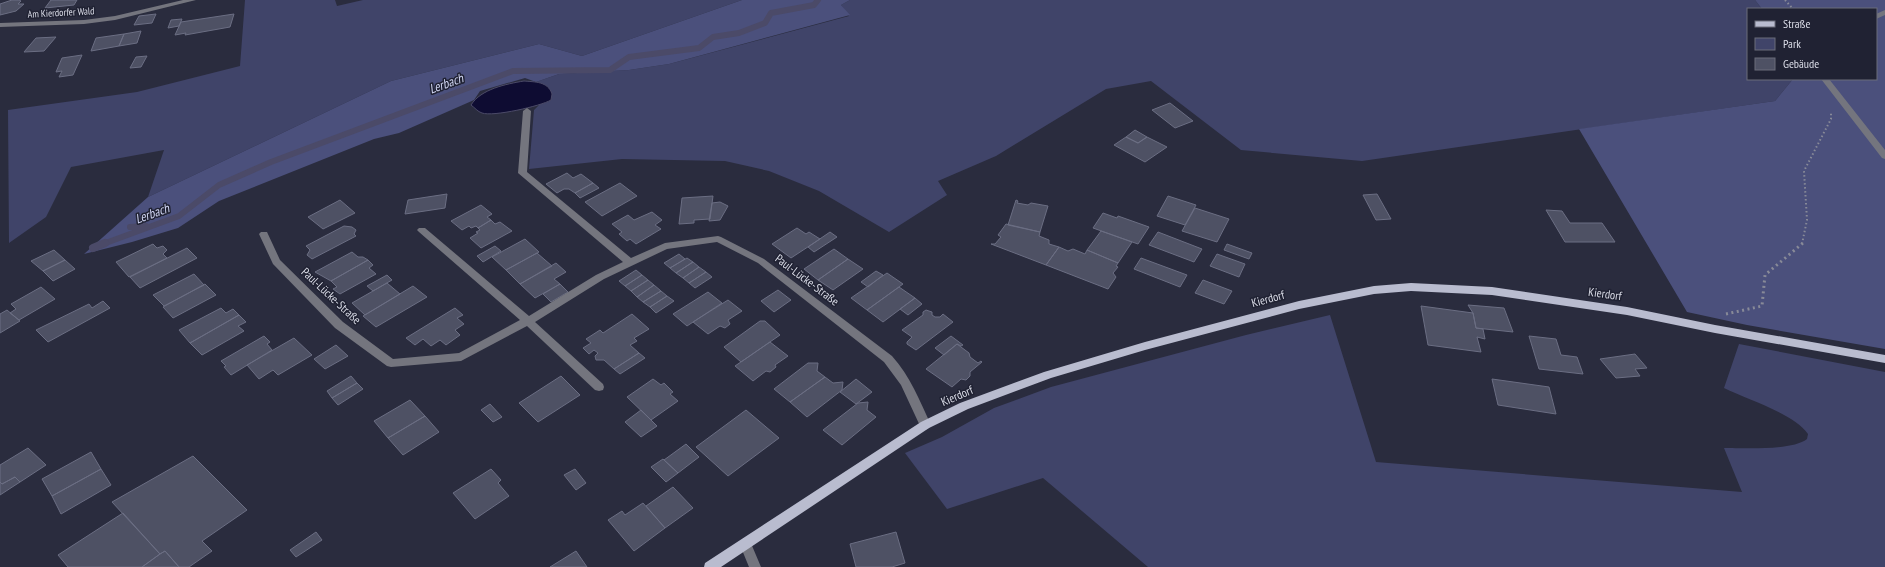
<svg xmlns="http://www.w3.org/2000/svg" width="1885" height="567" font-family="'PT Sans Narrow',sans-serif">
	<style>
		.green { fill: #404469 }
		.forest { fill: #4b507c }
		.water { fill: #0e0c32; stroke: #4b4a68 }
		.lines { fill: none; stroke-linecap: round; stroke-linejoin: round }
		.stream-far1 { stroke: #4b4a68; stroke-width: 6 }
		.stream { stroke: #4b4a68; stroke-width: 8 }
		.building { fill: #4e5164; stroke: #6b6e83 }
		.path-far1 { stroke: #888a98; stroke-width: 2; stroke-dasharray: 1.5 2.5; stroke-linecap: butt }
		.path { stroke: #888a98; stroke-width: 3; stroke-dasharray: 2 3.5; stroke-linecap: butt }
		.minor { fill: #74757e; fill-rule: evenodd }
		.major { fill: #b9bccf; fill-rule: evenodd }
		.labels { text-anchor: middle; stroke-width: 3; stroke-linejoin: round; paint-order: stroke }
		.far-street-label { font-size: 10px; fill: #dadce7; stroke: #202233 }
		.street-label { font-size: 12px; fill: #dadce7; stroke: #202233 }
		.water-label { font-size: 13px; font-style: italic; fill: #d2d7f4; stroke: #202233 }
	</style>
	<rect width="100%" height="100%" fill="#2a2c3e"/>
	<!-- green -->
	<path class="green" d="M245 0H335L337 6 363 0H742L582 56 539 44 391 81 148 197 164 150 71 167 46 217 9 243 8 110 137 92 240 66Z
		M850 0H1755L1762 9H1748V79H1793L1775 101 1362 161 1241 150 1151 81 1106 89 996 156 938 181 947 195 889 232 819 191 769 171 725 161 622 159 529 169 534 110 540 104 548 101 552 94 547 86 536 82 559 74 629 70 669 64 849 16 841 5Z
		M1330 315 1376 462 1742 492 1724 448C1743 448 1792 451 1807 439L1808 434C1793 413 1748 400 1724 388L1739 344 1885 372V567H1148L1043 478 947 509 905 453 942 437 994 408 1051 387 1246 335Z"/>
	<!-- forest -->
	<path class="forest" d="M742 0H850L841 5 850 15 669 64 629 70 559 74 536 82 525 78 480 91 474 100 399 133 374 139 219 201 178 228 132 242 84 254 148 197 391 81 539 44 582 56Z
		M1755 0H1885V349L1747 325 1687 312 1579 129 1775 101 1793 79H1876V9H1762Z"/>
	<!-- water -->
	<path class="water" d="M524 81C534 82 548 81 552 94L551 100C541 106 493 117 482 113 478 112 474 107 471 105 481 89 506 84 524 81Z"/>
	<g class="lines">
		<!-- stream-far1 -->
		<path class="stream-far1" d="M130 227 146 226
			M103 244 179 216 219 185 271 162 513 71 610 70 629 57 699 48 713 37 739 33 765 23 771 13 814 5 818 0"/>
		<!-- stream -->
		<path class="stream" d="M93 248 105 243"/>
	</g>
	<!-- building -->
	<path class="building" d="M12 0H19L21 1 18 4H24L16 11 0 15V4Z
		M51 0H77L74 5 45 8Z
		M156 14 152 23 134 25 139 16Z
		M234 14 230 27 185 35 186 33 175 35 181 22Z
		M182 19 179 26 168 28 171 20Z
		M141 31 137 43 119 46 124 34Z
		M124 34 119 46 91 51 96 38Z
		M56 37 44 51 24 52 36 38Z
		M82 55 73 75 59 77 62 71 56 72 62 58Z
		M147 56 141 67 130 68 136 57Z
		M1170 103 1193 121 1175 128 1152 110Z
		M1135 130 1147 137 1138 143 1126 137Z
		M1126 137 1138 143 1147 137 1167 147 1145 162 1114 145Z
		M567 173 573 178 581 174 593 183 575 193 569 189H564L557 193 546 184Z
		M593 183 599 188 580 198 575 193Z
		M620 183 637 196 602 216 585 202Z
		M447 194 445 208 405 214 408 200Z
		M1377 194 1391 219 1376 220 1363 195Z
		M713 196 710 219 694 220V223L679 224 682 198Z
		M1168 196 1196 205 1185 225 1157 216Z
		M340 200 355 213 323 229 308 217Z
		M1016 200 1018 201 1017 203 1028 205 1031 203 1048 206 1040 232 1008 225Z
		M720 202 728 206 720 220 709 221 712 203Z
		M481 205 492 214 487 217 491 220 478 228 476 226 471 228 469 226 462 230 451 221Z
		M1195 208 1229 219 1217 242 1182 231Z
		M1546 210 1562 211 1570 223H1602L1615 242H1565Z
		M652 212 662 220 655 225 661 229 636 244 630 239 627 241 619 234 622 232 612 224 628 215 634 220Z
		M1103 213 1117 218 1118 216 1149 227 1138 244 1093 228Z
		M491 220 495 224 500 222 512 231 481 248 470 238 478 233 476 232 480 230 478 228Z
		M1006 224 1040 232 1039 236 1049 240V244L1059 247 1046 265 991 244H995L1001 237 998 235Z
		M344 226 352 227 356 230 354 234 356 236 312 259 307 255 310 250 306 246Z
		M797 228 806 234 809 232 820 239 791 258 772 244Z
		M1101 231 1132 242 1118 263 1087 250Z
		M830 232 837 237 814 252 808 247Z
		M1158 232 1202 249 1194 262 1149 245Z
		M525 239 539 252 506 270 492 257Z
		M153 244 157 248 163 246 167 250 163 254 167 258 129 277 116 262Z
		M1227 244 1252 253 1249 259 1224 250Z
		M495 246 501 251 483 262 477 256Z
		M1059 247 1068 251 1073 249 1085 254 1087 250 1118 263 1116 266 1118 267 1113 273 1116 277 1108 289 1046 265Z
		M187 248 197 258 140 288 130 277Z
		M834 249 848 259 818 280 804 269Z
		M54 250 65 260 43 271 31 261Z
		M352 252 358 257H363L368 260 331 281 315 272Z
		M537 253 552 266 520 284 506 270Z
		M679 254 685 259 670 268 664 263Z
		M1217 254 1245 264 1239 277 1210 266Z
		M687 258 693 262 676 273 670 268Z
		M1141 258 1187 275 1180 287 1134 269Z
		M848 259 863 269 833 290 818 280Z
		M65 260 75 269 53 281 43 271Z
		M368 260 373 265 369 268 376 274 340 294 333 289 337 287 331 281Z
		M693 262 699 267 683 278 676 273Z
		M556 263 566 272 554 279 560 284 535 298 520 284Z
		M699 267 706 272 689 283 683 278Z
		M636 270 642 275 625 286 619 281Z
		M876 271 883 275 868 287 861 282Z
		M706 272 712 277 695 288 689 283Z
		M887 273 903 284 867 310 851 298Z
		M194 274 204 285 164 306 153 295Z
		M387 275 392 280 373 291 367 286Z
		M642 275 648 280 631 291 625 286Z
		M648 280 654 285 637 297 631 291Z
		M1203 280 1232 291 1224 304 1195 293Z
		M387 283 400 294 365 315 352 303Z
		M205 284 216 295 173 318 163 307Z
		M560 284 568 292 551 302 543 294Z
		M654 285 661 291 643 302 637 297Z
		M413 286 427 297 376 327 363 316Z
		M41 287 55 299 19 320 10 313 16 309 11 304Z
		M899 287 915 298 883 322 867 310Z
		M778 290 791 300 774 312 761 301Z
		M661 291 667 296 650 307 643 302Z
		M708 292 722 303 687 326 673 314Z
		M667 296 674 301 656 313 650 307Z
		M915 298 922 304 908 315 900 309Z
		M728 300 742 311 728 320 730 324 725 328 720 326 708 334 693 322Z
		M103 301 110 308 48 342 36 330 89 304 92 308Z
		M1468 305 1504 308 1513 332 1476 328 1473 313Z
		M1421 306 1473 313 1476 328 1483 329 1485 339 1477 337 1481 352 1428 345Z
		M221 308 226 313 233 309 239 315 190 343 179 330Z
		M455 308 463 315 457 318 464 324 455 330 460 335 446 345 440 340 431 346 423 339 415 345 406 338Z
		M7 310 20 321 0 333V314Z
		M926 310 932 312V315L935 317H940L943 314 953 322 916 350 907 344V342L912 337 902 330 923 315V312Z
		M632 314 649 329 634 338 637 341 630 345 639 353 614 369 604 360H596L595 356 598 353 594 350 589 354 583 348 591 343 586 339 600 330 603 333Z
		M239 315 246 322 238 326 244 331 202 355 190 343Z
		M760 321H765L780 335 741 362 724 347Z
		M264 336 270 342 267 344 272 350 231 375 224 367 226 366 221 361Z
		M951 336 963 345 961 346 957 344 944 355 935 348Z
		M1529 336 1556 339 1561 355 1577 357 1583 374 1539 369Z
		M294 338 312 355 278 375 273 370 259 379 247 365Z
		M770 342 788 356 775 365 776 367 770 372 766 371 753 381 735 366Z
		M957 344 969 353 970 357 978 363 981 361 982 362 970 372V376L966 380 961 379 952 387 926 369Z
		M336 345 348 356 325 369 314 359Z
		M639 353 645 358 620 374 614 369Z
		M1635 354 1647 368 1635 369 1640 376 1616 378 1600 359Z
		M808 363H818L817 371 825 377 790 402 774 389Z
		M351 376 357 383 332 398 327 391Z
		M561 376 580 395 538 422 519 403Z
		M825 377 833 383 843 382 842 390 807 417 790 402Z
		M653 379 661 385 664 383 673 392 670 394 678 401 651 420 627 397Z
		M856 379 872 392 856 404 840 392Z
		M1492 379 1549 387 1556 414 1498 405Z
		M357 383 363 389 338 405 332 398Z
		M410 400 425 416 388 438 374 421Z
		M868 402 867 410 876 417 842 445 823 430 858 403Z
		M490 404 502 417 493 422 481 410Z
		M641 410 657 426 641 437 625 422Z
		M746 410 779 438 728 476 696 447Z
		M425 416 439 432 403 455 388 438Z
		M686 444 699 457 678 473 664 460Z
		M28 448 46 465 20 482 15 477 2 484 0 482V465Z
		M91 452 101 469 52 496 42 479Z
		M193 456 247 510 202 541 212 551 189 567H179L165 551 160 554 112 502Z
		M663 459 678 473 666 482 651 467Z
		M101 469 111 485 61 514 52 496Z
		M491 469 501 480 498 483 509 496 475 519 453 493Z
		M575 469 586 483 576 490 564 475Z
		M15 477 20 482 0 495V482L2 484Z
		M673 487 693 508 665 528 646 506Z
		M643 503 665 528 634 551 608 520 622 511 625 515Z
		M123 513 160 554 142 567H68L58 555Z
		M316 532 322 540 296 557 290 550Z
		M896 532 905 563 892 567H856L850 544Z
		M165 551 179 567H142L160 554Z
		M576 551 587 567H550Z"/>
	<g class="lines">
		<!-- path-far1 -->
		<path class="path-far1" d="M1785 0 1793 9
			M1802 244 1807 220 1804 171 1831 119V112"/>
		<!-- path -->
		<path class="path" d="M1726 314 1762 306 1765 275 1803 243"/>
		<!-- minor -->
		<path class="minor" d="M183 0H196L115 20 84 24 0 27V23L84 20 115 16Z
			M1885 10V15L1876 19V14Z
			M1821 79H1829L1885 150V159L1882 158Z
			M527 108 531 111 527 172 631 258 665 243 718 236 721 237 764 259 892 356C910 376 920 401 931 425L929 428 925 430 921 428 901 385 884 362 758 263 717 242 667 249 604 279 535 322 603 384 604 387 603 390 599 391 595 390 527 326 461 361 391 367 387 366 335 328 273 264 259 234 261 232H267L280 260 343 322 393 359 459 353 520 320 419 232 417 230 419 228H425L529 316 596 275 623 262 518 173 523 111Z
			M746 539 750 541 761 567H749L740 545 742 541Z"/>
		<!-- major -->
		<path class="major" d="M1411 283 1492 287 1627 307 1715 325 1885 355V363L1715 333 1627 315 1492 295 1411 291 1374 294 1299 309 1145 350 1051 378 968 409 929 428 721 567H704L705 563 921 422 960 403 1044 372 1145 342 1299 301 1374 286Z"/>
	</g>
	<g class="labels">
		<!-- far-street labels -->
		<g class="far-street-label">
			<text transform="translate(61 12) rotate(-3)" y="4">Am Kierdorfer Wald</text>
		</g>
		<!-- street labels -->
		<g class="street-label">
			<text transform="translate(807 280) rotate(37)" y="4">Paul-Lücke-Straße</text>
			<text transform="translate(1605 294) rotate(8)" y="4">Kierdorf</text>
			<text transform="translate(331 296) rotate(43)" y="4">Paul-Lücke-Straße</text>
			<text transform="translate(1268 299) rotate(-15)" y="4">Kierdorf</text>
			<text transform="translate(957 396) rotate(-23)" y="4">Kierdorf</text>
		</g>
		<!-- water labels -->
		<g class="water-label">
			<text transform="translate(446 83) rotate(-20)" y="5">Lerbach</text>
			<text transform="translate(152 213) rotate(-20)" y="5">Lerbach</text>
		</g>
	</g>
	<!-- legend -->
	<rect x="1747" y="8" width="130" height="72" fill="#202233" stroke="#6a6c7b"/>
	<rect x="1755" y="21" width="20" height="6" fill="#b9bccf" stroke="#6a6c7b"/>
	<text x="1783" y="28" font-size="12" fill="#dadce7">Straße</text>
	<rect x="1755" y="38" width="20" height="12" fill="#404469" stroke="#6a6c7b"/>
	<text x="1783" y="48" font-size="12" fill="#dadce7">Park</text>
	<rect x="1755" y="58" width="20" height="12" fill="#4e5164" stroke="#6a6c7b"/>
	<text x="1783" y="68" font-size="12" fill="#dadce7">Gebäude</text>
</svg>
